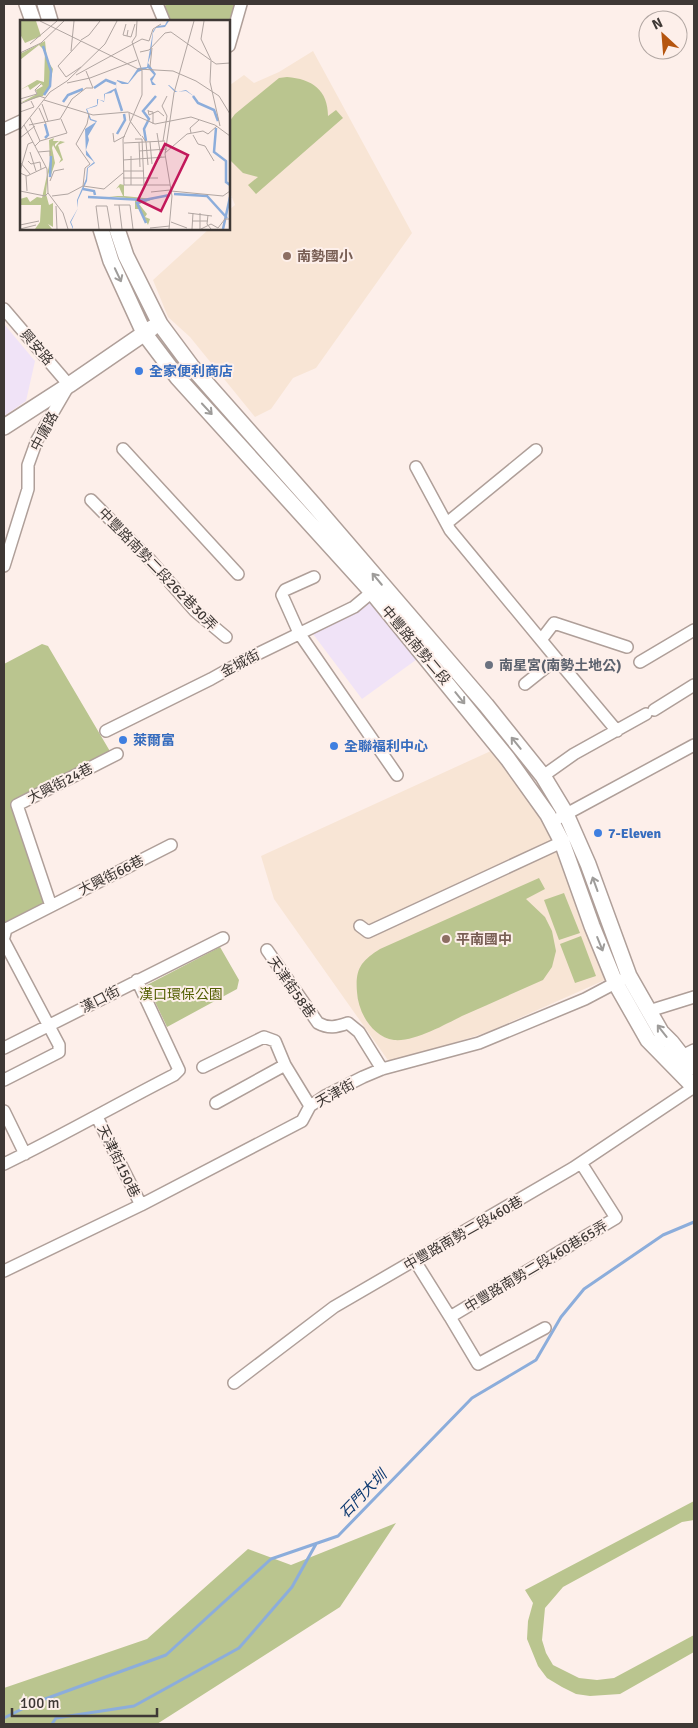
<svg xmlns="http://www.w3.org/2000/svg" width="698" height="1728" font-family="Signika,'Noto Sans TC',sans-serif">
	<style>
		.commercial { fill: #f0e3f7 }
		.education { fill: #f8e5d5 }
		.green { fill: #bac58f }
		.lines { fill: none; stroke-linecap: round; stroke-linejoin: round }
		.stream { stroke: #8caddb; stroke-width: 3 }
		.street-casing { stroke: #af9f99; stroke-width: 14 }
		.secondary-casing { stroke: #af9f99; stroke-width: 18 }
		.street { stroke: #fff; stroke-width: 11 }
		.secondary { stroke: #fff; stroke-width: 15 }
		.oneway { stroke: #9e9c9a }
		.education-dot { fill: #8d6e63; stroke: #fdefea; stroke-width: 2 }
		.shop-dot { fill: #3f7fe0; stroke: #fdefea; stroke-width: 2 }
		.worship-dot { fill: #6b7280; stroke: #fdefea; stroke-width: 2 }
		.labels { text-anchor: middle; stroke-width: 4; stroke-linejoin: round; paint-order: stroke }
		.education-label { font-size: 14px; font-weight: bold; fill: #785e54; stroke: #fdefea; text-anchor: start }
		.street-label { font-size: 14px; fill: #3e3835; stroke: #fdefea }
		.shop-label { font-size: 14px; font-weight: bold; fill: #366cbe; stroke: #fdefea; text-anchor: start }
		.worship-label { font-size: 14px; font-weight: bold; fill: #5b616d; stroke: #fdefea; text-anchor: start }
		.park-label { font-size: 14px; fill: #525e01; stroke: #fdefea }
		.water-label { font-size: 15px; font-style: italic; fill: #0e3a71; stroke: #fdefea }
		.inset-river { fill: none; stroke: #8caddb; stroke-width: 2.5 }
		.inset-road { fill: none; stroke: #b1a6a2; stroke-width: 1 }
		.view { fill: #c2185b; fill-opacity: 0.15; stroke: #c2185b; stroke-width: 2.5 }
		.inset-edge { fill: none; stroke: #3e3835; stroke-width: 2.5 }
	</style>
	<rect width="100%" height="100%" fill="#fdefea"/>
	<!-- commercial -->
	<path class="commercial" d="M4 324 35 361 26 401 4 416Z
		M371 599 420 657 362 699 313 634Z"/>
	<!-- education -->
	<path class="education" d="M313 51 412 233 316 368 293 378 271 409 255 417 190 337 168 317 153 280 209 229H229V210L235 205 229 190 230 85 244 75 254 83 279 72Z
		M493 750 543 818 607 979 488 1032 390 1063 274 899 261 856Z"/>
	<!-- green -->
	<path class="green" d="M169 4H239L229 35V21H164L158 8Z
		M287 77C312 79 328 90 328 116L336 110 343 118 256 194 248 185 258 177 243 173 229 159V122L235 114 279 78Z
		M42 644 48 646 111 753 12 803 44 904 4 925V664Z
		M539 878 545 889 526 899 545 917 552 931 556 951 552 967 543 980C516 992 489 1004 462 1016 444 1025 414 1042 394 1040 372 1037 358 1012 357 992 355 969 361 961 380 949Z
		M564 893 580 933 559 940 544 900Z
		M581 936 596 976 575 983 560 944Z
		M220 947 239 980 237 989 167 1027 147 985Z
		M694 1501V1520L682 1522 563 1587 545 1608 542 1640 546 1653 553 1665 579 1678 597 1680 614 1678 694 1635V1652L620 1694 590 1696 576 1694 562 1687 547 1678 538 1666 527 1639 528 1621 533 1603 525 1590Z
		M396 1523 340 1607 157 1724H4V1688L147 1639 248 1549 291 1565Z"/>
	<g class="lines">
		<!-- stream -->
		<path class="stream" d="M4 1718 34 1703 166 1655 271 1559 338 1536 472 1398 536 1360 561 1317 584 1289 663 1235 694 1222
			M52 1724 56 1718 134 1706 239 1648 292 1587 316 1544"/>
		<defs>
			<path id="street" d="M157 4 164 21
				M229 46 241 4
				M4 129 21 121
				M4 309 69 385 37 440 28 465V489L4 566
				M123 449 238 574
				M416 467 450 530 560 663
				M91 500 151 561 195 611 226 637
				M447 523 536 450
				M314 577 285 590 282 595 299 633 397 775
				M541 640 554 623 627 647
				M640 662 694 630
				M525 684 550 664 560 663 617 731
				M654 710 694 685
				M106 731 211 679 245 660 354 607 372 592
				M543 776 574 754 646 714
				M559 818 694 745
				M51 906 17 805 117 754
				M360 926 368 932 562 842
				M4 937 6 929 171 845
				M4 941 59 1045V1052L4 1080
				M267 950 318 1023C329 1029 336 1027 348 1023L359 1032 382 1069
				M649 1011 694 997
				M4 1048 223 938
				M682 1056 694 1050
				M203 1067 264 1037 275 1041 285 1065 310 1106
				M216 1103 285 1065
				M4 1111 25 1154
				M97 1117 141 1205
				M4 1164C62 1136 117 1104 174 1075L179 1070 137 980
				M415 1261 450 1317 616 1218 581 1163
				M4 1271 141 1205 302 1121 310 1106 325 1096 363 1077 382 1069 479 1043 585 999 621 980
				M450 1317 478 1364 545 1328
				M234 1383 334 1307 573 1168 694 1087"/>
			<path id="secondary" d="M27 4 33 21
				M45 4 50 21
				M101 229 111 261 144 333 178 378 372 592 508 759 548 815 562 842 592 926 615 982 648 1040 694 1087
				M117 229 126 256 160 324 192 367 314 505 486 705 543 776 566 814 588 864 629 976 661 1032 671 1042 682 1056 694 1067
				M4 427 69 385 152 328"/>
		</defs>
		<!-- street casing -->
		<use href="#street" class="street-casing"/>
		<!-- secondary casing -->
		<use href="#secondary" class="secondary-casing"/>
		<!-- street -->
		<use href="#street" class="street"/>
		<!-- secondary -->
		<use href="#secondary" class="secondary"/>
	</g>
	<!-- one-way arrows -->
	<defs><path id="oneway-shaft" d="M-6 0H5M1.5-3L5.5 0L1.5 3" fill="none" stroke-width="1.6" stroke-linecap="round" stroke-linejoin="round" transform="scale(1.25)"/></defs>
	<g class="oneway">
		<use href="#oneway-shaft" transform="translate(118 275) rotate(65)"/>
		<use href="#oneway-shaft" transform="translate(207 409) rotate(47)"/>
		<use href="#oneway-shaft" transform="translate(377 579) rotate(-130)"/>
		<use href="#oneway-shaft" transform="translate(460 698) rotate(51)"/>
		<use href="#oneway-shaft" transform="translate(516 743) rotate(-129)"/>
		<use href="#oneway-shaft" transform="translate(595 884) rotate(-110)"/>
		<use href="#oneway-shaft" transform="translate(600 944) rotate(68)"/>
		<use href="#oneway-shaft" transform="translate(662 1031) rotate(-128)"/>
	</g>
	<!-- markers -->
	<g class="education-dot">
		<circle cx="287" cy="256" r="5"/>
		<circle cx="446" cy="939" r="5"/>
	</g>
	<g class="shop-dot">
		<circle cx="139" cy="371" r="5"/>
		<circle cx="123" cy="740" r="5"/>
		<circle cx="334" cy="746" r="5"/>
		<circle cx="598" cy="833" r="5"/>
	</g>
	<circle class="worship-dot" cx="489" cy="665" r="5"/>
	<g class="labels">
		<!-- education labels -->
		<g class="education-label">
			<text x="297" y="261">南勢國小</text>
			<text x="456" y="944">平南國中</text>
		</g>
		<!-- street labels -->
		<g class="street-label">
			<text transform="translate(37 347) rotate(49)" y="5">興安路</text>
			<text transform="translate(44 431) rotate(-62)" y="5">中庸路</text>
			<text transform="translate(158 569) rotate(46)" y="5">中豐路南勢二段262巷30弄</text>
			<text transform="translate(416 645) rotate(50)" y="5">中豐路南勢二段</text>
			<text transform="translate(240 663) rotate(-28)" y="5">金城街</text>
			<text transform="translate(60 783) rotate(-27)" y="5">大興街24巷</text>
			<text transform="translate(111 875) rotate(-27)" y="5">大興街66巷</text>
			<text transform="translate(292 987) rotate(55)" y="5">天津街58巷</text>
			<text transform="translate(100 999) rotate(-27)" y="5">漢口街</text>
			<text transform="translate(335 1093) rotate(-29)" y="5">天津街</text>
			<text transform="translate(119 1161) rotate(64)" y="5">天津街150巷</text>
			<text transform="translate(463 1233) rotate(-30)" y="5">中豐路南勢二段460巷</text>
			<text transform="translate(536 1266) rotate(-31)" y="5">中豐路南勢二段460巷65弄</text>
		</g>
		<!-- shop labels -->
		<g class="shop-label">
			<text x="149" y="376">全家便利商店</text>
			<text x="133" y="745">萊爾富</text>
			<text x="344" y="751">全聯福利中心</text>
			<text x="608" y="838">7-Eleven</text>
		</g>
		<!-- worship labels -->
		<g class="worship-label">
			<text x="499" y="670">南星宮(南勢土地公)</text>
		</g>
		<!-- park labels -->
		<g class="park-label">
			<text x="181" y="999">漢口環保公園</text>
		</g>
		<!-- water labels -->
		<g class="water-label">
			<text transform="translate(363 1494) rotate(-46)" y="5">石門大圳</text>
		</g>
	</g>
	<!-- overview -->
	<g transform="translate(20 20)">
		<rect width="210" height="210" fill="#fdefea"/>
		<path d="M0 1H16L21 16 5 23 0 14ZM25 21 27 40 33 49 29 67 23 76 0 83 17 74 16 70 23 66 20 63 10 70 8 66 0 70 17 60 24 62 25 31 19 25 0 40V34ZM34 118 33 121H39L35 124V127L40 121 45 122 38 125 43 140 39 143 41 139 33 125 32 128 35 143 30 158 28 152 26 174 29 185 33 183V207L28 204 32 209H15L20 202 21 185H0V179L7 177 10 182 17 177 22 178 30 141 29 120ZM100 164 104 165V176L134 179 119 184 127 194 125 197 130 199 128 205 120 189H115V179L89 176H103L99 167 96 169Z" fill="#bac58f"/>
		<path d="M147 1H149L145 7 136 8 133 13 131 34 128 43 136 54 132 61 136 65H149L157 72 166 70 175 77 166 71 155 72 148 65H132L130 59 134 55 128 48 118 52 108 64H102L97 61 96 69 91 73 85 74 84 82 78 79V83L77 86 67 89 71 99 77 101 68 116 69 120 66 130 75 143 68 148 67 161 58 180V188L51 202 53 207V209L50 202 58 188 57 180 66 159 67 148 74 142 66 135 65 109 76 102 70 100 66 89 77 85V79L84 81V74L96 68 97 60 108 63 118 48 127 47 133 11 137 6 145 5Z" fill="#8caddb"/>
		<path class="inset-river" d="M23 26 31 51 30 66 24 75M74 68 86 60 96 64M95 69 102 91M173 76 178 83 194 90 198 101M43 82 48 75 63 69M196 108 194 132 206 141V162L210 165M97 114 105 100 104 94M25 118 28 115 25 104M126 121 124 109 129 99 123 91 136 76M30 157 31 136M63 169 74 171 75 175M154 174 187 176 207 198M68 177 124 180 150 175M126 203 117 183 130 179M203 209 210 177"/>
		<path class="inset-road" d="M20 1 118 49 153 51 176 61 199 76 210 94M117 1 116 16 112 22 122 51V75L103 119 104 165H150M184 1 181 19 191 40M106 4 103 15 107 16 108 10M107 16 111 17 115 4M61 20 69 15 80 1M61 21 38 46 46 57 61 47M10 24 37 1M51 31 54 1M120 32 129 30 145 13 151 12 196 44 210 43M0 33 21 23 44 1M191 41 190 62 200 106M130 47 132 28M56 55 122 19 129 21 133 9 141 4M47 63 70 58 117 40M0 79 17 74 15 70 21 64M24 80 73 95 108 92 135 104 171 97 195 105 210 116M0 84 19 76 25 78M22 84 28 101M19 88 26 104M128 90 129 95 138 91 144 96M128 91 133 92V104M0 92 14 87 11 81M109 93 110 101 121 116M10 98 20 121 15 126M4 105 27 149 28 173M9 105 40 99 52 79 66 68H73L66 51M0 110 30 72 47 61 85 24 97 1M93 113 94 122 105 116M171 113 170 108 179 100M173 115 178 124 185 126 194 141M122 116 126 122 128 145M0 118 15 106M115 119H122L124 165M20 121 47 113 41 99M143 121 147 96 142 86 147 76M119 122 120 147M130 122 132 144M104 123 145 121M119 131 147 129M10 132 16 151M18 132 30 131V136M145 133 167 114 183 111 188 114 197 106M103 140 145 137M8 141 11 144 20 142 21 149M0 142 10 154M136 142 141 137 137 113M0 151 8 124 13 122M103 151H124M0 153 7 156 26 147M6 156 7 171M103 158H138M30 161 34 151 44 149M111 165V136M63 166 65 148 70 144 56 124 67 104 69 94M63 166 84 169 103 153M0 171 25 176 28 173M151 171 203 176 210 171M131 172 150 170M28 173 43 193 48 209M32 176 48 174 63 166M94 185H110L113 209M99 185 102 209M36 186 37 209M168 193 192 196M180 193V209M188 195 187 204 191 209M172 201H188M151 202 167 208M0 205 19 201M130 208 150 206M198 208 205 199H210M0 209 16 205M79 209 76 186H87L91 209M149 209 152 176 145 134 154 73 174 1M172 209 173 193M181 209 191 204 198 208"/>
		<path class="view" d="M145 124 168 135 141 191 118 180Z"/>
		<rect width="210" height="210" class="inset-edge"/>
	</g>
	<!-- border -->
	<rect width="698" height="1728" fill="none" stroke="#3e3835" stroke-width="10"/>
	<!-- north arrow -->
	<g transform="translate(663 35) rotate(334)"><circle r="24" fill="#fdefea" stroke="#b1a6a2"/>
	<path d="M0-4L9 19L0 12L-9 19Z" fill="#b5550f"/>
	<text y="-8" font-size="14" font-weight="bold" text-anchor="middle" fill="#3e3835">N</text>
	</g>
	<!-- scale -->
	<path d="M12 1708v8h145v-8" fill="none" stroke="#3e3835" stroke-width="2.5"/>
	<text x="20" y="1708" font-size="15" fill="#3e3835" stroke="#fdefea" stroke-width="4" paint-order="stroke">100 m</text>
</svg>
